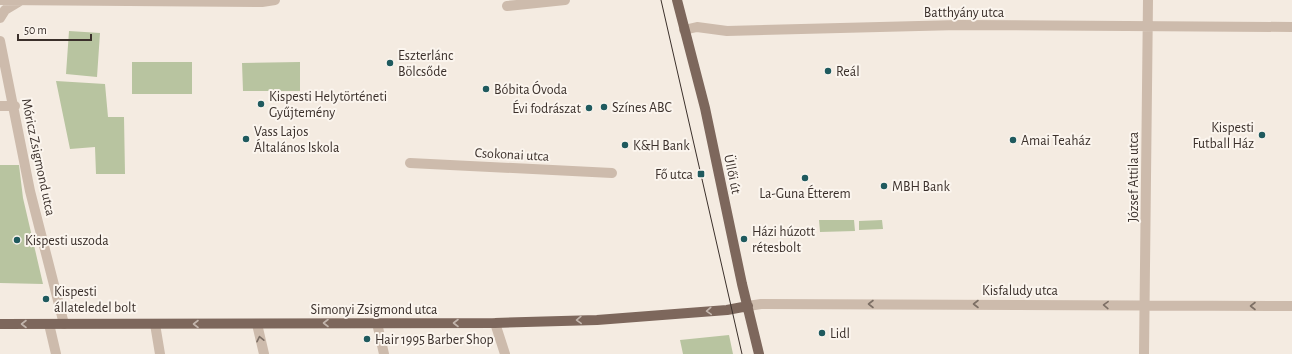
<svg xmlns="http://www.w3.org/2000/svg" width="1292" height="354" font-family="'Alegreya Sans',sans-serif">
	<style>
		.green { fill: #b8c4a0 }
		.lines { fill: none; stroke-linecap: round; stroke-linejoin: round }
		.minor { stroke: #cdbbac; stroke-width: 10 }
		.major { stroke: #7d675c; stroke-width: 10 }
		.tram { stroke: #3b302b; stroke-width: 1 }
		.oneway { stroke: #7d6f65 }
		.oneway2 { stroke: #c2b5ac }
		.poi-dot { fill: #1f5a5e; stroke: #fbf5ee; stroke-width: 1.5 }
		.labels { text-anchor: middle; stroke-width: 4; stroke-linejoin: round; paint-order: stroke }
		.street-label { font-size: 14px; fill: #3b302b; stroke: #fbf5ee }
		.poi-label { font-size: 14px; fill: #3b302b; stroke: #fbf5ee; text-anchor: start }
	</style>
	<rect width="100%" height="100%" fill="#f4ebe1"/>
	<!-- green -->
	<path class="green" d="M69 31 100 33 97 77 66 74Z
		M132 62H192V94H132Z
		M300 62V91H243L242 63Z
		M56 81 105 84 108 117H124L125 174H96L95 147 70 149Z
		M0 165H19L23 198 43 284 0 283Z
		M819 220H854L855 231 820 232Z
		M882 220 883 229 859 230V221Z
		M729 335 733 354H683L680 340Z"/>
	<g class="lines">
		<!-- minor -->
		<path class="minor" d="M0 0 262 2 275 0
			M507 6 565 0
			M0 18 5 10 20 1
			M684 30 697 27 727 31 958 25 1292 27
			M0 41 30 191 64 324
			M0 106H15
			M410 163 612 173
			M748 306 761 304 1292 306
			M377 323 384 354
			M495 323 505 354
			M49 324 56 354
			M155 324 160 354
			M257 324 264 354
			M1144 354 1148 0"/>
		<!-- major -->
		<path class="major" d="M677 0 705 108 742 284 759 354
			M0 324 495 323 597 320 727 310 748 306"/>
		<!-- tram -->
		<path class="tram" d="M661 0 742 354"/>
	</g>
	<!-- one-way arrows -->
	<defs><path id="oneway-chevron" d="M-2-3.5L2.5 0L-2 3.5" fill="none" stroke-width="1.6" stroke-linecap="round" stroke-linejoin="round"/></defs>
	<g class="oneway">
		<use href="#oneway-chevron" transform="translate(871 304) rotate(180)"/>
		<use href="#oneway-chevron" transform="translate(976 304) rotate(180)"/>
		<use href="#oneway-chevron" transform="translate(1106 305) rotate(-178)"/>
		<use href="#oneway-chevron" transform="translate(1253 306) rotate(180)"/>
		<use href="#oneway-chevron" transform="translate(260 339) rotate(-102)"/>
	</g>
	<g class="oneway2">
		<use href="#oneway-chevron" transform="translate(709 311) rotate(176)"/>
		<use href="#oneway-chevron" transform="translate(579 320) rotate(178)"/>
		<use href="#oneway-chevron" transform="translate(326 323) rotate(180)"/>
		<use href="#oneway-chevron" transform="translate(456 323) rotate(180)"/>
		<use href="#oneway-chevron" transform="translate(24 324) rotate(180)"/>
		<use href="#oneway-chevron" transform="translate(196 324) rotate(180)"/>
	</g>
	<!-- markers -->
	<g class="poi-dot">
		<circle cx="390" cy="63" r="4"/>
		<circle cx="828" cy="71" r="4"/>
		<circle cx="486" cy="89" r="4"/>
		<circle cx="261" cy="104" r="4"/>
		<circle cx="604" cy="107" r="4"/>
		<circle cx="589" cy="108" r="4"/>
		<circle cx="1262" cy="135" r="4"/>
		<circle cx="246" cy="139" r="4"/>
		<circle cx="1013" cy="140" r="4"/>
		<circle cx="625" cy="145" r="4"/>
		<rect x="697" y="170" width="8" height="8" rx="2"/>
		<circle cx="805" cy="178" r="4"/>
		<circle cx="884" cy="186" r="4"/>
		<circle cx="744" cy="239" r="4"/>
		<circle cx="17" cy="240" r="4"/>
		<circle cx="46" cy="299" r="4"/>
		<circle cx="822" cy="333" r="4"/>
		<circle cx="367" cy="339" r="4"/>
	</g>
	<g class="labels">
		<!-- street labels -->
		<g class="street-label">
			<text x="964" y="17">Batthyány utca</text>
			<text transform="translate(512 154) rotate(3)" y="5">Csokonai utca</text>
			<text transform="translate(39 157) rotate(78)" y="5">Móricz Zsigmond utca</text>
			<text transform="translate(733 174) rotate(78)" y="5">Üllői út</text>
			<text transform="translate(1133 177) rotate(-90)" y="5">József Attila utca</text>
			<text x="1020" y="295">Kisfaludy utca</text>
			<text x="374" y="314">Simonyi Zsigmond utca</text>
		</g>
		<!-- poi labels -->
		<g class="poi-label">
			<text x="398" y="60">Eszterlánc<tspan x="398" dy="16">Bölcsőde</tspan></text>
			<text x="836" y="76">Reál</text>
			<text x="494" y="94">Bóbita Óvoda</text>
			<text x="269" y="101">Kispesti Helytörténeti<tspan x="269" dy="16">Gyűjtemény</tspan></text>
			<text x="612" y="112">Színes ABC</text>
			<text x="581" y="113" text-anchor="end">Évi fodrászat</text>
			<text x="1254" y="132" text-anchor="end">Kispesti<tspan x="1254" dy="16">Futball Ház</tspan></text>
			<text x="254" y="136">Vass Lajos<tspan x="254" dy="16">Általános Iskola</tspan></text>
			<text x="1021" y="145">Amai Teaház</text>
			<text x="633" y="150">K&amp;H Bank</text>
			<text x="693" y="179" text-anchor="end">Fő utca</text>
			<text x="892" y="191">MBH Bank</text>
			<text x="805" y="198" text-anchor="middle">La-Guna Étterem</text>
			<text x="752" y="236">Házi húzott<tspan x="752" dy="16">rétesbolt</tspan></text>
			<text x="25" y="245">Kispesti uszoda</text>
			<text x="54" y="296">Kispesti<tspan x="54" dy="16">állateledel bolt</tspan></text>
			<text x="830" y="338">Lidl</text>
			<text x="375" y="344">Hair 1995 Barber Shop</text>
		</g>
	</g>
	<!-- scale -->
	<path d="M18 34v6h73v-6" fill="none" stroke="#3b302b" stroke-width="2"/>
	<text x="24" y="34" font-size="12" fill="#3b302b" stroke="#fbf5ee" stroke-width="3" paint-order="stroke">50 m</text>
</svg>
